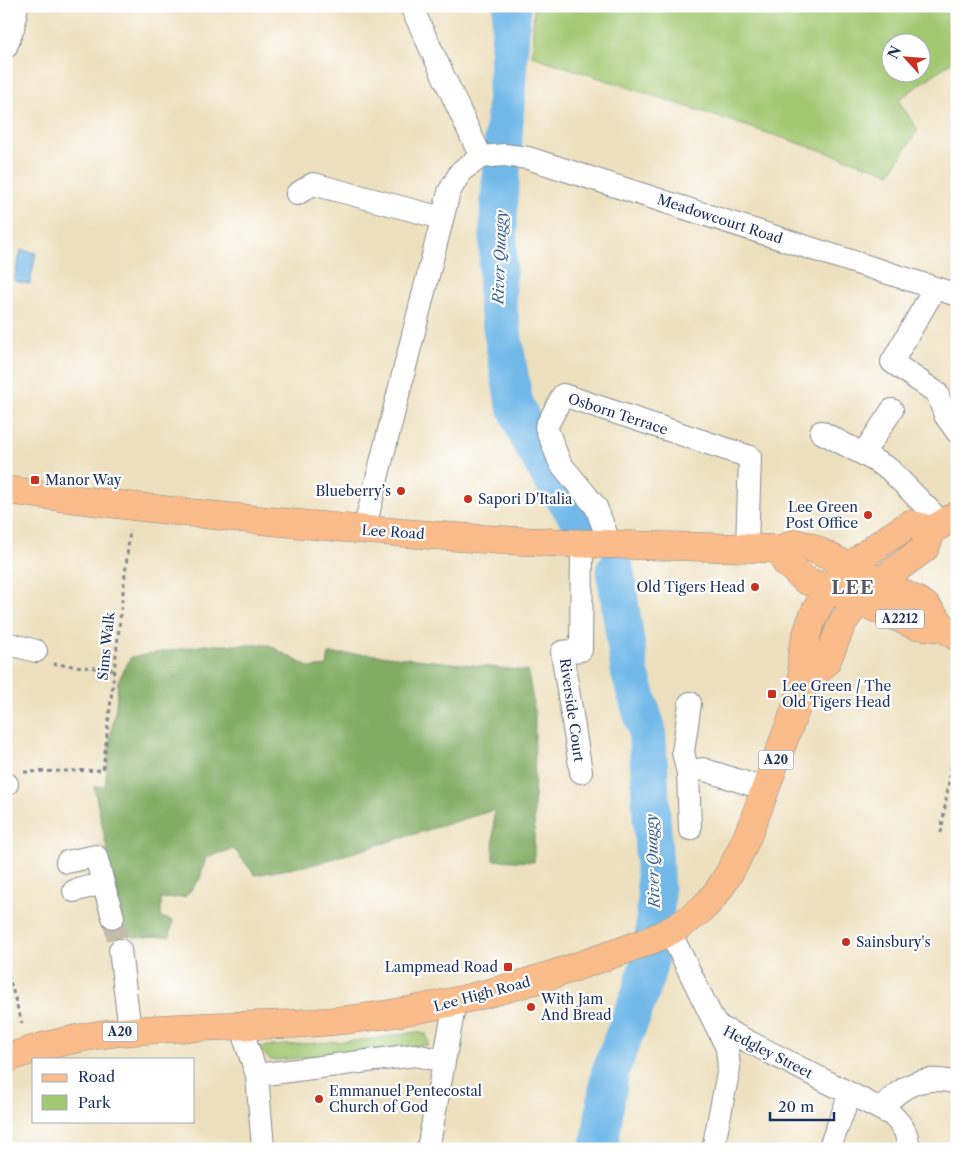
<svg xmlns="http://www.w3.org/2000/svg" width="963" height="1155" font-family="'Libre Caslon Text',serif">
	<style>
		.green { fill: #a3c872; stroke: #5f7c68; fill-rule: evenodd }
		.forest { fill: #82ac64; stroke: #4e6e61 }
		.water { fill: #72b9e9; stroke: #4674a4 }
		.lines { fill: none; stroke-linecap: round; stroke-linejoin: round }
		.stream { stroke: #72b9e9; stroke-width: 6 }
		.river { stroke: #72b9e9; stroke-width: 38 }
		.minor-tunnel { stroke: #c3bdab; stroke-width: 22; stroke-dasharray: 22 11; stroke-linecap: butt }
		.minor-casing { stroke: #84888e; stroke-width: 24 }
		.major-casing { stroke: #84888e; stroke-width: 29 }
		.highway-casing { stroke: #84888e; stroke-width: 29 }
		.path { stroke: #84888e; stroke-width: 3; stroke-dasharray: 4 4; stroke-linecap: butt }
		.minor { stroke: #fff; stroke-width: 22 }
		.major { stroke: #f9bc8a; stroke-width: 28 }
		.highway { stroke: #f9bc8a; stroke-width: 28 }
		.poi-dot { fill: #c8321e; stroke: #fff; stroke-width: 2 }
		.labels { text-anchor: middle; stroke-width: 4.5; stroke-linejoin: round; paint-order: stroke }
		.shield { fill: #fff; stroke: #5f6d8e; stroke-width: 1 }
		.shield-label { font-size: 12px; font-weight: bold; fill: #1b2f5e }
		.street-label { font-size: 14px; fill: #1b2f5e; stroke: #fff }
		.poi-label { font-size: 14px; fill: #1b2f5e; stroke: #fff; text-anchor: start }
		.water-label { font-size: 15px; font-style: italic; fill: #395f8f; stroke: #fff }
		.district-label { font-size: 19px; font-weight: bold; letter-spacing: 1px; fill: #5a5763; stroke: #fff }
	</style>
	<rect width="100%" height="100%" fill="#fff"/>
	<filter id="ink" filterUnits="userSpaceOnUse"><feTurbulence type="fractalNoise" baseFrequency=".02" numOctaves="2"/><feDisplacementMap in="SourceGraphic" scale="10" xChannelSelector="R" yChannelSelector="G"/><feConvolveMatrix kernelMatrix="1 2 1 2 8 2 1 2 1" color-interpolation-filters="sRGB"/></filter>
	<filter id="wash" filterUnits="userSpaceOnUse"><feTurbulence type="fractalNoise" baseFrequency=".0096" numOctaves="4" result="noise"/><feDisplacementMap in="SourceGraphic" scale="20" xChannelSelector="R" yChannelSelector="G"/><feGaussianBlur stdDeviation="1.12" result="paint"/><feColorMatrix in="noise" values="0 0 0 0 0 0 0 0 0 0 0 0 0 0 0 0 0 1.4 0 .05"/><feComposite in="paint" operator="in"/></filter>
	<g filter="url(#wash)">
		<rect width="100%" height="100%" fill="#ede0be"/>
		<!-- green -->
		<path class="green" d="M534 6H957V58L898 100 918 130 890 173 532 56ZM890 42H920V72H890Z
			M415 1032 426 1034 428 1041V1045L275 1060H271L256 1047 364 1040Z"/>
		<!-- forest -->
		<path class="forest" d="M204 645H269L310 668 327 666 329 654H368L528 671 535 714 534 862 493 860 494 810 315 864 255 875 234 849 206 857 200 879 185 897 161 899V917L173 921 170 936 134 937 125 934 94 787 105 786 110 738 116 706 118 681 131 657Z"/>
		<!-- water -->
		<path class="water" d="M21 250 36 253 30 284 14 281Z"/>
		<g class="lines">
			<!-- stream -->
			<path class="stream" d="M605 594 619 598"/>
			<!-- river -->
			<path class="river" d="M512 6 499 207 497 301 514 401 529 439 558 489 580 520
				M599 1149 610 1072 642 989 653 947 656 899 647 730 630 673 615 570"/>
		</g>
	</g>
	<g filter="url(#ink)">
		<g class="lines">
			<!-- minor-tunnel -->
			<path class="minor-tunnel" d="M113 917 120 950"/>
			<defs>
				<path id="minor" d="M6 47 13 28 17 6
					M481 157 504 155 528 158 957 295
					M297 194 313 184 442 218
					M935 288 892 362 937 393 945 415 957 432
					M821 432 863 454 892 410
					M863 454 889 469 943 524
					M364 530 449 192 461 171 481 157 411 6
					M610 544 596 507 560 463 546 427 563 395 750 457 747 547
					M6 643 36 651
					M581 772 562 652 581 650 582 543
					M688 773 683 752 690 703
					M6 784H7
					M690 829 688 773 702 769 765 789
					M67 862 96 856 103 883
					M74 891 103 883 113 917
					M670 932 727 1048 729 1068 713 1149
					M120 950 130 1031
					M245 1025 246 1043 257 1075 263 1148
					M716 1025 892 1115C902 1125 909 1134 908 1149
					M257 1075 415 1055 444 1061
					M881 1109C903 1084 924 1074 957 1083
					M428 1149 455 1002
					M829 1149 850 1094"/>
				<path id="major" d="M6 490C165 512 325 528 484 539 583 545 682 546 781 549L796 543 808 546 918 601 926 606 944 628 957 637
					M781 549 786 563 805 580 890 614 914 625 944 628"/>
				<path id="highway" d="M803 687 826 662 843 622 858 602 880 581 925 548 932 530 957 515
					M6 1059C102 1021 208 1029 309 1023 406 1017 499 994 590 962 629 948 671 937 702 909 737 877 758 808 775 763 784 739 794 715 802 691 805 680 801 668 802 656 803 643 812 617 818 606 840 569 875 546 910 524L932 530"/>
			</defs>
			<!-- minor casing -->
			<use href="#minor" class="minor-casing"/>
			<!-- major casing -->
			<use href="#major" class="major-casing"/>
			<!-- highway casing -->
			<use href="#highway" class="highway-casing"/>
			<!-- path -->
			<path class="path" d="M53 664 115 670
				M24 772 103 770 130 530
				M941 833 957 728
				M6 967 22 1023"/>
			<!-- minor -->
			<use href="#minor" class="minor"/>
			<!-- major -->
			<use href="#major" class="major"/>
			<!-- highway -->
			<use href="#highway" class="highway"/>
		</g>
	</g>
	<!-- markers -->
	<g class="poi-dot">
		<rect x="30" y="475" width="10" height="10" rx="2.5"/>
		<circle cx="401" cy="491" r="5"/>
		<circle cx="468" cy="499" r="5"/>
		<circle cx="868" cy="515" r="5"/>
		<circle cx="755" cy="587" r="5"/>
		<rect x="767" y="689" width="10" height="10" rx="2.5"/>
		<circle cx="846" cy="942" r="5"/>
		<rect x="503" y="962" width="10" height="10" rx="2.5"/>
		<circle cx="531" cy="1007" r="5"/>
		<circle cx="319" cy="1099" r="5"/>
	</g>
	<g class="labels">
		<!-- shield labels -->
		<g class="shield">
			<rect x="876" y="609.5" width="48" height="19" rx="4"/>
			<rect x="758.5" y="750.5" width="35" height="19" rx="4"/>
			<rect x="102.5" y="1022.5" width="35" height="19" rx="4"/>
		</g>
		<g class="shield-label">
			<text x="900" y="623">A2212</text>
			<text x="776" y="764">A20</text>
			<text x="120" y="1036">A20</text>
		</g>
		<!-- street labels -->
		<g class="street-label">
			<text transform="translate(720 219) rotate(18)" y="5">Meadowcourt Road</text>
			<text transform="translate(618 414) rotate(18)" y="5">Osborn Terrace</text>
			<text transform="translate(393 532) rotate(4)" y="5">Lee Road</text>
			<text transform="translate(106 646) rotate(-84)" y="5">Sims Walk</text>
			<text transform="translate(572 710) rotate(82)" y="5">Riverside Court</text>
			<text transform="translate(482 994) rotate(-15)" y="5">Lee High Road</text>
			<text transform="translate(768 1052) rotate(27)" y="5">Hedgley Street</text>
		</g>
		<!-- poi labels -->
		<g class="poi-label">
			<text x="45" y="485">Manor Way</text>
			<text x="391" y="496" text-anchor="end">Blueberry’s</text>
			<text x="478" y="504">Sapori D'Italia</text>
			<text x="858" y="512" text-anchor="end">Lee Green<tspan x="858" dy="16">Post Office</tspan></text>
			<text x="745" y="592" text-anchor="end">Old Tigers Head</text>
			<text x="782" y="691">Lee Green / The<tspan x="782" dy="16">Old Tigers Head</tspan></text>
			<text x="856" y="947">Sainsbury's</text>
			<text x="498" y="972" text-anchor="end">Lampmead Road</text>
			<text x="541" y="1004">With Jam<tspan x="541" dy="16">And Bread</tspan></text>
			<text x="329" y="1096">Emmanuel Pentecostal<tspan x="329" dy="16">Church of God</tspan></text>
		</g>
		<!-- water labels -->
		<g class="water-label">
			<text transform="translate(500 257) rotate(-88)" y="5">River Quaggy</text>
			<text transform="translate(653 861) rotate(-92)" y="5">River Quaggy</text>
		</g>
		<!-- district labels -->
		<g class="district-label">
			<text x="853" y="594">LEE</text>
		</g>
	</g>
	<!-- margin -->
	<rect width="963" height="1155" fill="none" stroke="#fff" stroke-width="25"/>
	<!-- legend -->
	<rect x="32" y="1058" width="162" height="65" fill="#ffffff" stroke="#a4acbf"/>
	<rect x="42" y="1074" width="25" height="8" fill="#f9bc8a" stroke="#a4acbf"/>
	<text x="78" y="1082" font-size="15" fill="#1b2f5e">Road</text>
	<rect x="42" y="1095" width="25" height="15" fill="#a3c872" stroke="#a4acbf"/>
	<text x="78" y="1108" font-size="15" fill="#1b2f5e">Park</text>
	<!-- north arrow -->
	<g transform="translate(906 58) rotate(296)"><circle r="24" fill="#ffffff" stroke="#a4acbf"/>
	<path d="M0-4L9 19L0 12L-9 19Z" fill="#c8321e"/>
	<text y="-8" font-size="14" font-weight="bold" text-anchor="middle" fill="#1b2f5e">N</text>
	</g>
	<!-- scale -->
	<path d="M770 1112v8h64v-8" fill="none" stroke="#1b2f5e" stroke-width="2.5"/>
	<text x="778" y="1112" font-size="15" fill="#1b2f5e" stroke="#ffffff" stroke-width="4" paint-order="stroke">20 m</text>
</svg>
